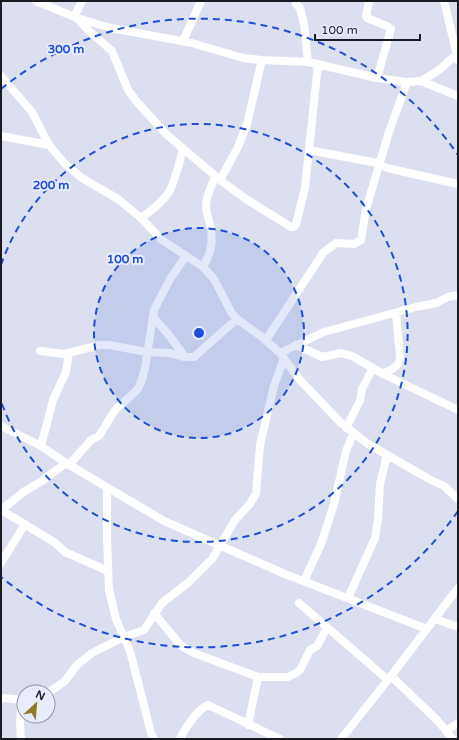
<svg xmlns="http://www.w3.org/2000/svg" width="459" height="740" font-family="'Varela Round',sans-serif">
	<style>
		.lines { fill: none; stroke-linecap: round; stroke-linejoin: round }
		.minor { stroke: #fff; stroke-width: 8 }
		.ring { fill: none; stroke: #1d4ed8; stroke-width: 2; stroke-dasharray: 7 5 }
		.centre { fill: #1d4ed8; stroke: #e8ecfd; stroke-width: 2 }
		.ring-label { font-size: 12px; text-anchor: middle; font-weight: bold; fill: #1d4ed8; stroke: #e8ecfd; stroke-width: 4; stroke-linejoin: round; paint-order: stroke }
	</style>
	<rect width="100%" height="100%" fill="#dbdff0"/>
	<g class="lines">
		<!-- minor -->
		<path class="minor" d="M36 1 77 18 111 28 192 43 243 58 262 60 308 62 377 78 407 82 421 81 458 96
			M296 1V4L300 8 304 24 308 62
			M369 1 366 16 367 18 387 26 391 29 377 78
			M444 1 458 60
			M74 17 82 1
			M77 18 89 31 112 51 128 90 137 102 166 134 220 180 246 199 291 227H294L296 224 305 188 318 64
			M183 41 201 1
			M1 76 32 112 49 145 65 164 82 178 118 199 141 218 162 240 203 267 214 279 231 312 237 319 262 337 280 353 300 380 340 422 368 444 429 479 444 486 458 499
			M421 81 439 70 457 54
			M1 136 49 145
			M309 150 377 163 387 168 458 184
			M220 180 238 147 247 124 262 60
			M141 218C151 211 162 203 169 192 176 179 179 163 183 149
			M203 267C211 253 214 241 210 225 209 219 206 213 206 207 205 197 212 186 215 177
			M153 317 168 334 185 357
			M266 340 323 253 336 243 354 244 361 240 366 209 389 132 407 82
			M296 345 322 357 341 353 352 356 383 374 458 410
			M40 351 64 354 100 345H109L147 352 169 353 185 357H194L237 319
			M280 353 324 332 416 307 436 303 448 297 458 295
			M383 374C391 369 399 368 400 357L396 313
			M1 426 41 446 66 463 164 521 285 574 427 629
			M346 428 360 401 362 389 373 368
			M41 446 53 400 66 372 69 353
			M69 465 91 440 99 436 115 410 136 391 139 387 142 379 145 368 154 310 170 279 186 256
			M107 488V538L109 590 116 619 130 651 151 733 154 739
			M1 510 54 542 65 552 108 571
			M1 510 25 491 42 481 66 463
			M1 563 25 524
			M304 581 321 544 327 526 334 504 346 451 353 434
			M348 598 375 538 378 519 380 484 387 455
			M299 603 388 680
			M154 613 177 641 183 647 194 653 258 677H288L296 673 300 670 310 650 317 646 327 628
			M435 619 458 627
			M391 676 437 720 453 739
			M48 693 65 681 77 665 92 653 124 637 144 630 162 603 189 582 212 559 235 520 249 505 256 494 260 445 274 386 284 358
			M1 698 24 700
			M248 725 258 677
			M447 730 458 723
			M21 739 20 722 22 699
			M180 739C185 728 197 710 208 705L280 739
			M341 739 391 676 458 588"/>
	</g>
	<!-- distance rings -->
	<circle cx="199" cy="333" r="105" fill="#1d4ed8" fill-opacity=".12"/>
	<g class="ring">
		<circle cx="199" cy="333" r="105"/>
		<path d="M1 265A209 209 0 1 1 1 401"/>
		<path d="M458 511A314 314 0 0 1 1 577M1 89A314 314 0 0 1 458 155"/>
	</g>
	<circle cx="199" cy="333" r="6" class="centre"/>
	<g class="ring-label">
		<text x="66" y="53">300 m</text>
		<text x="51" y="189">200 m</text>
		<text x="125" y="263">100 m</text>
	</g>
	<!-- border -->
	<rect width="459" height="740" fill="none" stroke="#191b20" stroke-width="4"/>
	<!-- north arrow -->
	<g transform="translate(36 704) rotate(26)"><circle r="19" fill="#e8ecfd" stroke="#9598a5"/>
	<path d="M0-3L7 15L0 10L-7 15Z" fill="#917a20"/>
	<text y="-6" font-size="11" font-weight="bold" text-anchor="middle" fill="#191b20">N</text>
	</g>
	<!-- scale -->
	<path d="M315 34v6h105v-6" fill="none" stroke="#191b20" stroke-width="2"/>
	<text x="321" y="34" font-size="12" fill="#191b20" stroke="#e8ecfd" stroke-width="3" paint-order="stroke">100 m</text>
</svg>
